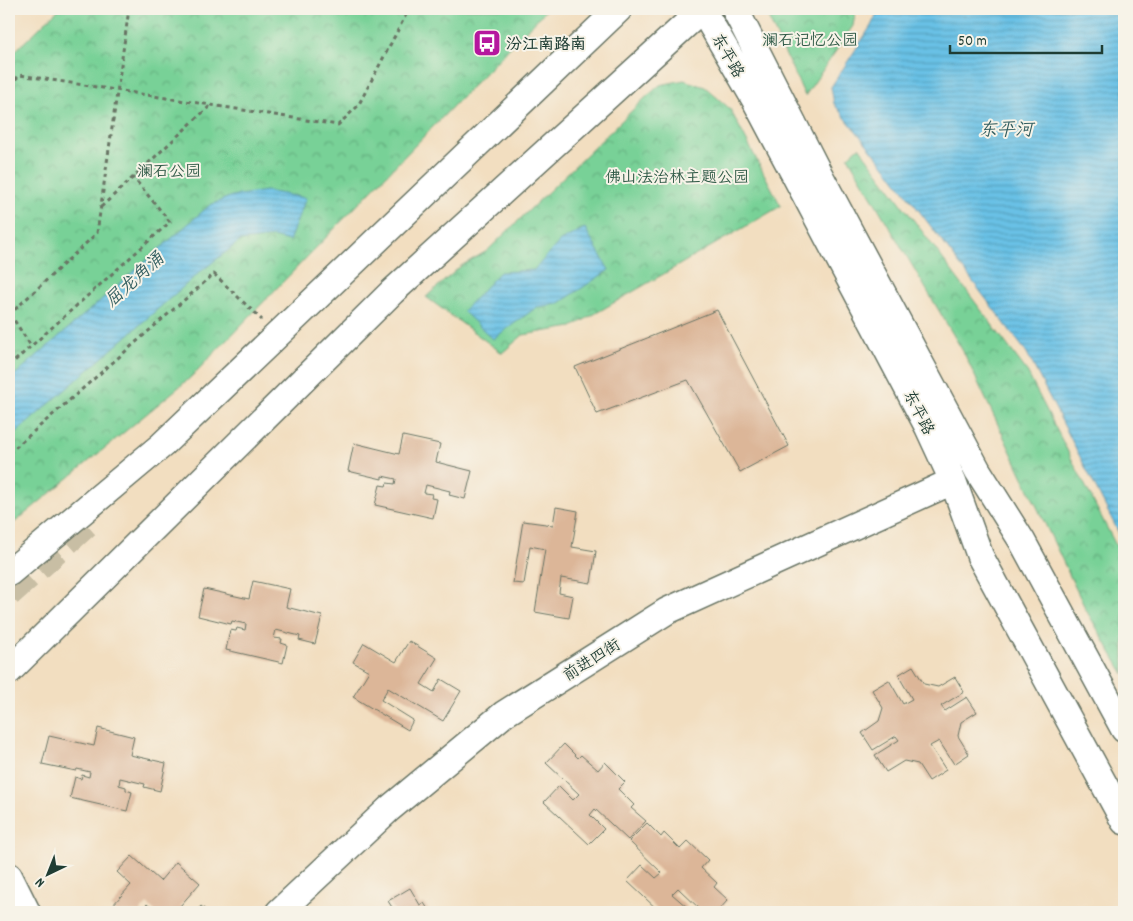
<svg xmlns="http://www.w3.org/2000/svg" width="1133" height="921" font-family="Dekko,'LXGW WenKai TC',sans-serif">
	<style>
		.park { fill: url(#park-crowns); stroke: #4c8766 }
		.water { fill: url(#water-rules); stroke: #447f8d }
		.building { fill: #dcb698 }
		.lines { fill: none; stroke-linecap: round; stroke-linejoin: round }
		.secondary-tunnel { stroke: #c8bea4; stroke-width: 26; stroke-dasharray: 26 13; stroke-linecap: butt }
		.secondary-casing { stroke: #697565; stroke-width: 29 }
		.path { stroke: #697565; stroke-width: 3; stroke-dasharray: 4 4; stroke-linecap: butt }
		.secondary { stroke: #fff; stroke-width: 26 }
		.labels { text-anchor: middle; stroke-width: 4; stroke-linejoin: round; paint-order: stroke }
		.park-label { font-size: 16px; fill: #315b48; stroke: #f7f3e8 }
		.poi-label { font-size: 16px; font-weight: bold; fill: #1f3d34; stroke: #f7f3e8; text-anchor: start }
		.street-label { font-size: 16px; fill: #1f3d34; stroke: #f7f3e8 }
		.water-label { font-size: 18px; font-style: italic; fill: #325e60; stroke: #f7f3e8 }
	</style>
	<defs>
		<pattern id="park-crowns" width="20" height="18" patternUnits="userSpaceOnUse" patternTransform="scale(1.25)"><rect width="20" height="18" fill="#78d197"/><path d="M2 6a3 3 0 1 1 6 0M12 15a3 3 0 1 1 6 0" fill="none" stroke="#62ab7c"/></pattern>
		<pattern id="water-rules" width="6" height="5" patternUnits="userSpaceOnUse" patternTransform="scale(1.25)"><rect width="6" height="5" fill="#69c1e6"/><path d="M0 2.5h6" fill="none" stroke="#569ebb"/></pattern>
	</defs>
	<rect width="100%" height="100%" fill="#f7f3e8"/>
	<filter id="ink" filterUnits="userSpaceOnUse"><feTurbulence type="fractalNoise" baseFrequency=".02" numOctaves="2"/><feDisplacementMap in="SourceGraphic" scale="10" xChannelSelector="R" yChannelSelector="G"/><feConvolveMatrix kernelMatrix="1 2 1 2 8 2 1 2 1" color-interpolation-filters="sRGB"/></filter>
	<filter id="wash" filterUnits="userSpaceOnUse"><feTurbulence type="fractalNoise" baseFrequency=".0096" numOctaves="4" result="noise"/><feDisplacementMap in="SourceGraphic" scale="20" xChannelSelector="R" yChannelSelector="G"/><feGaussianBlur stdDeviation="1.12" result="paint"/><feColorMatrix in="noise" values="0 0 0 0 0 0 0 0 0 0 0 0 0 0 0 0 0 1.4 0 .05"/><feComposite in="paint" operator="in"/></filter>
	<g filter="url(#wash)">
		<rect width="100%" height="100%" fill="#f2dec0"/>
		<!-- park -->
		<path class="park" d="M59 9H547L190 378 9 527V57Z
			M764 9H856L853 26 805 96Z
			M684 80 705 87 730 109 781 206 572 327 523 335 502 353 426 297 461 266 487 251 645 98 660 85Z
			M859 147 1026 370 1124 561V674L1086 610 964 353 848 157Z"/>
		<!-- water -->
		<path class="water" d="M879 9H1124V543L1027 353 888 170 834 104 831 87 871 26Z
			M266 191 306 198 289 241 273 237 240 241 199 273 9 439V380L210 205 232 196Z
			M585 228 609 270 558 304 537 307 493 339 463 311 500 272 534 270 560 241Z"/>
		<g id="blocks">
			<!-- building -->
			<path class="building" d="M717 310 789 446 740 472 688 380 597 414 575 367Z
				M403 436 440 444 436 462 472 471 465 499 449 495 450 491 426 485 424 493 432 494 431 498 437 499 433 518 375 505 380 485 386 486 387 483 395 484 396 479 382 476V479L348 471 354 443 399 454Z
				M556 507 578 511 572 547 596 551 591 583 561 578 559 593 573 596 569 618 535 612 545 549 530 546 524 584 513 583 523 521 553 525Z
				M253 581 290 589 286 607 322 616 315 644 299 640 300 636 276 630 274 638 282 639 281 643 287 645 283 663 226 650 230 630 236 631 237 628 245 630 246 624 232 621 231 624 198 616 204 589 249 599Z
				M409 641 437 658 421 684 434 692 441 679 461 691 443 721 388 688 381 700 413 720 408 730 353 697 369 671 353 662 364 643 396 662Z
				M913 666 924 684 938 687 955 677 964 692 941 706 945 711 967 697 977 712 961 722 958 736 969 754 954 764 939 741 930 746 946 770 929 781 918 764 904 761 886 772 875 755 899 740 896 736 873 750 862 733 879 721 883 708 872 690 889 680 903 704 912 699 898 675Z
				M98 728 134 737 130 755 166 763 160 791 144 787 145 784 120 778 119 785 126 787V790L132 792 127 811 70 798 75 777 81 779 82 775 89 777 90 772 77 769 76 771 42 764 49 736 94 746Z
				M564 744 578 758 581 755 598 770 605 762 625 782 618 789 634 805 631 808 646 821 628 840 595 809 590 815 604 829 589 844 544 802 559 786 573 800 579 794 546 763Z
				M647 823 661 837 664 833 680 849 688 841 708 860 701 868 717 883 714 887 728 900 717 912H703L678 888 672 894 687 907 682 912H660L627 881 642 865 656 878 662 873 629 841Z
				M132 856 160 881 176 862 200 883 180 906 187 912H156L147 904 140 912H117L111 907 131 885 117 872Z
				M410 888 420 905 424 903 430 912H395L388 901Z
				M201 906 208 912H195Z"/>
		</g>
	</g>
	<g filter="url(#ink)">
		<use href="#blocks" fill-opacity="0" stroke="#697565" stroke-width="1"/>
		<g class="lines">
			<!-- secondary-tunnel -->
			<path class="secondary-tunnel" d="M9 594 95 517"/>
			<defs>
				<path id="secondary" d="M702 9 754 98 928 427 953 481 980 556 1124 821
					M735 9 819 174 978 471 1022 541 1124 729
					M9 573 162 445 619 9
					M9 671 392 292 703 9
					M9 876 27 912
					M279 912 389 809 504 714 667 611 953 481"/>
			</defs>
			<!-- secondary casing -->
			<use href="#secondary" class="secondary-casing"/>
			<!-- path -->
			<path class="path" d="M9 85 20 75 338 125 358 106 409 9
				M101 207 212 104
				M10 314 31 346
				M9 315 97 233 129 9
				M9 366 170 222 133 177
				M9 453 214 274 262 320"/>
			<!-- secondary -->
			<use href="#secondary" class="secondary"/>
		</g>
	</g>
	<!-- icons -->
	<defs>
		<symbol id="bus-square" viewBox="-11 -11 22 22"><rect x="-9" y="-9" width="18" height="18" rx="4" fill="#b5179e" stroke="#f7f3e8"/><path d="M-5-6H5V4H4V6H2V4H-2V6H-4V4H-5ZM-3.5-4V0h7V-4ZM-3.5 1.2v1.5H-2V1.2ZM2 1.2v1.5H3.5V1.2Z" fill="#fff"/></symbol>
	</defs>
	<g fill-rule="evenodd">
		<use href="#bus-square" x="471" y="27" width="32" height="32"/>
	</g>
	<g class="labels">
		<!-- park labels -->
		<g class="park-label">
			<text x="810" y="45">澜石记忆公园</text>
			<text x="169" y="176">澜石公园</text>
			<text x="677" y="182">佛山法治林主题公园</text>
		</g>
		<!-- poi labels -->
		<g class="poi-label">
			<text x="506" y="49">汾江南路南</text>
		</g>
		<!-- street labels -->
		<g class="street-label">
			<text transform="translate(729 55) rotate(60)" y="6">东平路</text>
			<text transform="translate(920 412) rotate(63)" y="6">东平路</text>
			<text transform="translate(591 659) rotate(-32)" y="6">前进四街</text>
		</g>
		<!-- water labels -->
		<g class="water-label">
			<text x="1006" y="135">东平河</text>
			<text transform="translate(134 279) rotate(-42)" y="6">屈龙角涌</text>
		</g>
	</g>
	<!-- margin -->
	<rect width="1133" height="921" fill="none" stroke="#f7f3e8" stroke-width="30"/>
	<!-- north arrow -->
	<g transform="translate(48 874) rotate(223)" stroke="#f7f3e8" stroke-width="4" paint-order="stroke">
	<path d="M0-4L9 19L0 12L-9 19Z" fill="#1f3d34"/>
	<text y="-8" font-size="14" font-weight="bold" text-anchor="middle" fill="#1f3d34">N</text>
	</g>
	<!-- scale -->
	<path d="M950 45v8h152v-8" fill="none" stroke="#1f3d34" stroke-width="2.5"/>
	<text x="958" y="45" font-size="15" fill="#1f3d34" stroke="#f7f3e8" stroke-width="4" paint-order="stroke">50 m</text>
</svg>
